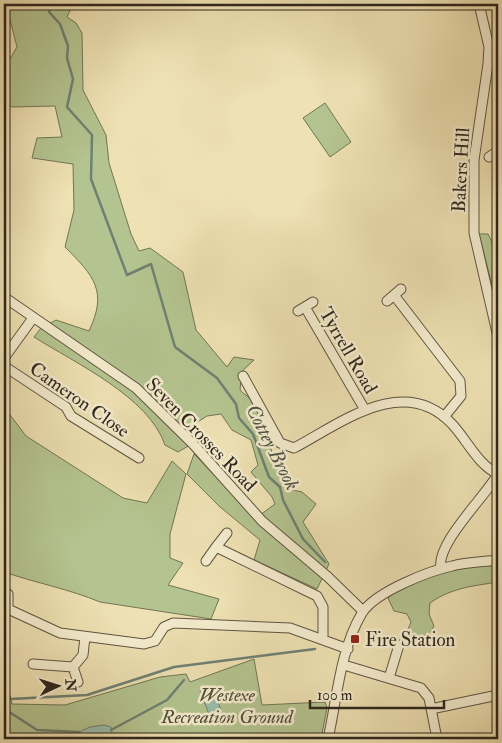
<svg xmlns="http://www.w3.org/2000/svg" width="502" height="743" font-family="'IM FELL Double Pica',serif">
	<style>
		.green { fill: #b4c490; stroke: #717556 }
		.water { fill: #99beac; stroke: #6e8173 }
		.lines { fill: none; stroke-linecap: round; stroke-linejoin: round }
		.stream { stroke: #6e8173; stroke-width: 2.5 }
		.minor-casing { stroke: #5e5542; stroke-width: 11 }
		.minor { stroke: #f4ecce; stroke-width: 9 }
		.poi-dot { fill: #8f2418; stroke: #f4ecce; stroke-width: 2 }
		.labels { text-anchor: middle; stroke-width: 5; stroke-linejoin: round; paint-order: stroke }
		.street-label { font-size: 19px; fill: #2e261d; stroke: #f4ecce }
		.poi-label { font-size: 19px; fill: #2e261d; stroke: #f4ecce; text-anchor: start }
		.park-label { font-size: 19px; font-style: italic; fill: #504e3a; stroke: #f4ecce }
		.water-label { font-size: 20px; font-style: italic; fill: #4e5448; stroke: #f4ecce }
	</style>
	<rect width="100%" height="100%" fill="#eee1b3"/>
	<filter id="stains"><feTurbulence type="fractalNoise" baseFrequency=".004" numOctaves="4"/><feColorMatrix values="0 0 0 0 .2 0 0 0 0 .09 0 0 0 0 .02 0 0 0 .5 -.17"/></filter>
	<radialGradient id="worn" r=".72"><stop offset=".6" stop-color="#630" stop-opacity="0"/><stop offset="1" stop-color="#630" stop-opacity=".3"/></radialGradient>
	<!-- green -->
	<path class="green" d="M6 4H73L67 17 76 23 82 33 83 90 106 135 109 163 131 234 139 251 150 248 183 272 196 330 227 367 234 357 254 360 238 375 241 380 240 390C243 394 249 396 252 401 269 427 270 463 288 489L302 492 316 504 303 522 329 564 317 589 254 560 260 540 219 506 187 474 194 454 256 518 275 504 272 497 251 472 258 465 251 440 232 430 221 414 207 416 193 425 190 445 178 452 165 445C149 397 75 363 34 337L41 328 56 320 89 331C108 291 94 276 65 247L74 210 73 164 32 158 37 138 62 137 55 106 12 107 4 102V69L17 47Z
		M325 103 351 142 330 157 303 118Z
		M479 234H488C497 248 498 292 498 309Z
		M4 407 26 436 123 498 147 503 172 461 186 474 170 534V558L183 563 168 585 219 599 211 619 100 602C69 589 36 583 4 572Z
		M498 563V582C473 586 451 588 430 603L429 614 434 626 429 634 418 637 406 634 411 622 407 614 394 611 388 598C417 571 461 569 498 563Z
		M254 659 262 705 325 702 327 708 321 739H4V698L10 695 12 704 65 705 160 677 186 674 190 682Z"/>
	<!-- water -->
	<path class="water" d="M212 687 221 710 209 714 200 691Z
		M104 725 111 727 112 732 108 738 88 739 79 732 90 727Z"/>
	<g class="lines">
		<!-- stream -->
		<path class="stream" d="M52 4 49 12 60 24 68 46 67 58 73 79 67 107 92 135 91 179 127 275 151 264 175 347 217 378 236 404 239 418 253 434 269 477 280 487 283 500 303 539 325 562
			M11 699 87 695 174 667 315 649
			M11 713 37 730 79 732
			M111 730 167 700 184 680"/>
		<defs>
			<path id="minor" d="M479 4 489 47 488 64 474 160V233L498 337
				M489 157 498 151
				M394 295 460 381 461 396 444 417
				M4 297 136 388 193 444 262 521 328 577 363 611
				M387 301 401 289
				M305 307 365 410
				M298 311 313 302
				M4 358 33 318
				M4 366 66 407 71 416 139 458
				M243 376 280 443 294 448C341 423 404 373 452 424 467 440 478 465 498 474
				M216 547 227 533
				M206 561 216 547 317 596 323 607V639
				M441 569C435 544 486 496 498 474
				M8 594V609L60 633 144 644 155 641 164 627 173 623 290 628 348 649
				M33 664 73 667 83 655 85 637
				M344 665 421 688 429 698 437 739
				M73 667 78 682
				M389 678 399 645
				M431 709 498 695
				M328 739C337 699 340 650 362 613 375 592 429 571 452 566 467 562 483 562 498 560"/>
		</defs>
		<!-- minor casing -->
		<use href="#minor" class="minor-casing"/>
		<!-- minor -->
		<use href="#minor" class="minor"/>
	</g>
	<!-- markers -->
	<rect class="poi-dot" x="350" y="634" width="10" height="10" rx="2.5"/>
	<g class="labels">
		<!-- street labels -->
		<g class="street-label">
			<text transform="translate(460 170) rotate(-87)" y="7">Bakers Hill</text>
			<text transform="translate(349 350) rotate(60)" y="7">Tyrrell Road</text>
			<text transform="translate(80 399) rotate(35)" y="7">Cameron Close</text>
			<text transform="translate(202 434) rotate(46)" y="7">Seven Crosses Road</text>
		</g>
		<!-- poi labels -->
		<g class="poi-label">
			<text x="365" y="646">Fire Station</text>
		</g>
		<!-- park labels -->
		<g class="park-label">
			<text x="227" y="701">Westexe<tspan x="227" dy="22">Recreation Ground</tspan></text>
		</g>
		<!-- water labels -->
		<g class="water-label">
			<text transform="translate(273 447) rotate(63)" y="7">Cottey Brook</text>
		</g>
	</g>
	<!-- margin -->
	<rect width="502" height="743" fill="none" stroke="#eee1b3" stroke-width="20"/>
	<rect x="5" y="5" width="492" height="733" fill="none" stroke="#2e261d" stroke-width="2.5"/>
	<rect x="10" y="10" width="482" height="723" fill="none" stroke="#2e261d"/>
	<!-- north arrow -->
	<g transform="translate(58 686) rotate(86)" stroke="#f4ecce" stroke-width="4" paint-order="stroke">
	<path d="M0-4L9 19L0 12L-9 19Z" fill="#2e261d"/>
	<text y="-8" font-size="14" font-weight="bold" text-anchor="middle" fill="#2e261d">N</text>
	</g>
	<!-- scale -->
	<path d="M310 700v8h134v-8" fill="none" stroke="#2e261d" stroke-width="2.5"/>
	<text x="317" y="700" font-size="15" fill="#2e261d" stroke="#f4ecce" stroke-width="4" paint-order="stroke">100 m</text>
	<rect width="100%" height="100%" filter="url(#stains)"/>
	<rect width="100%" height="100%" fill="url(#worn)"/>
</svg>
